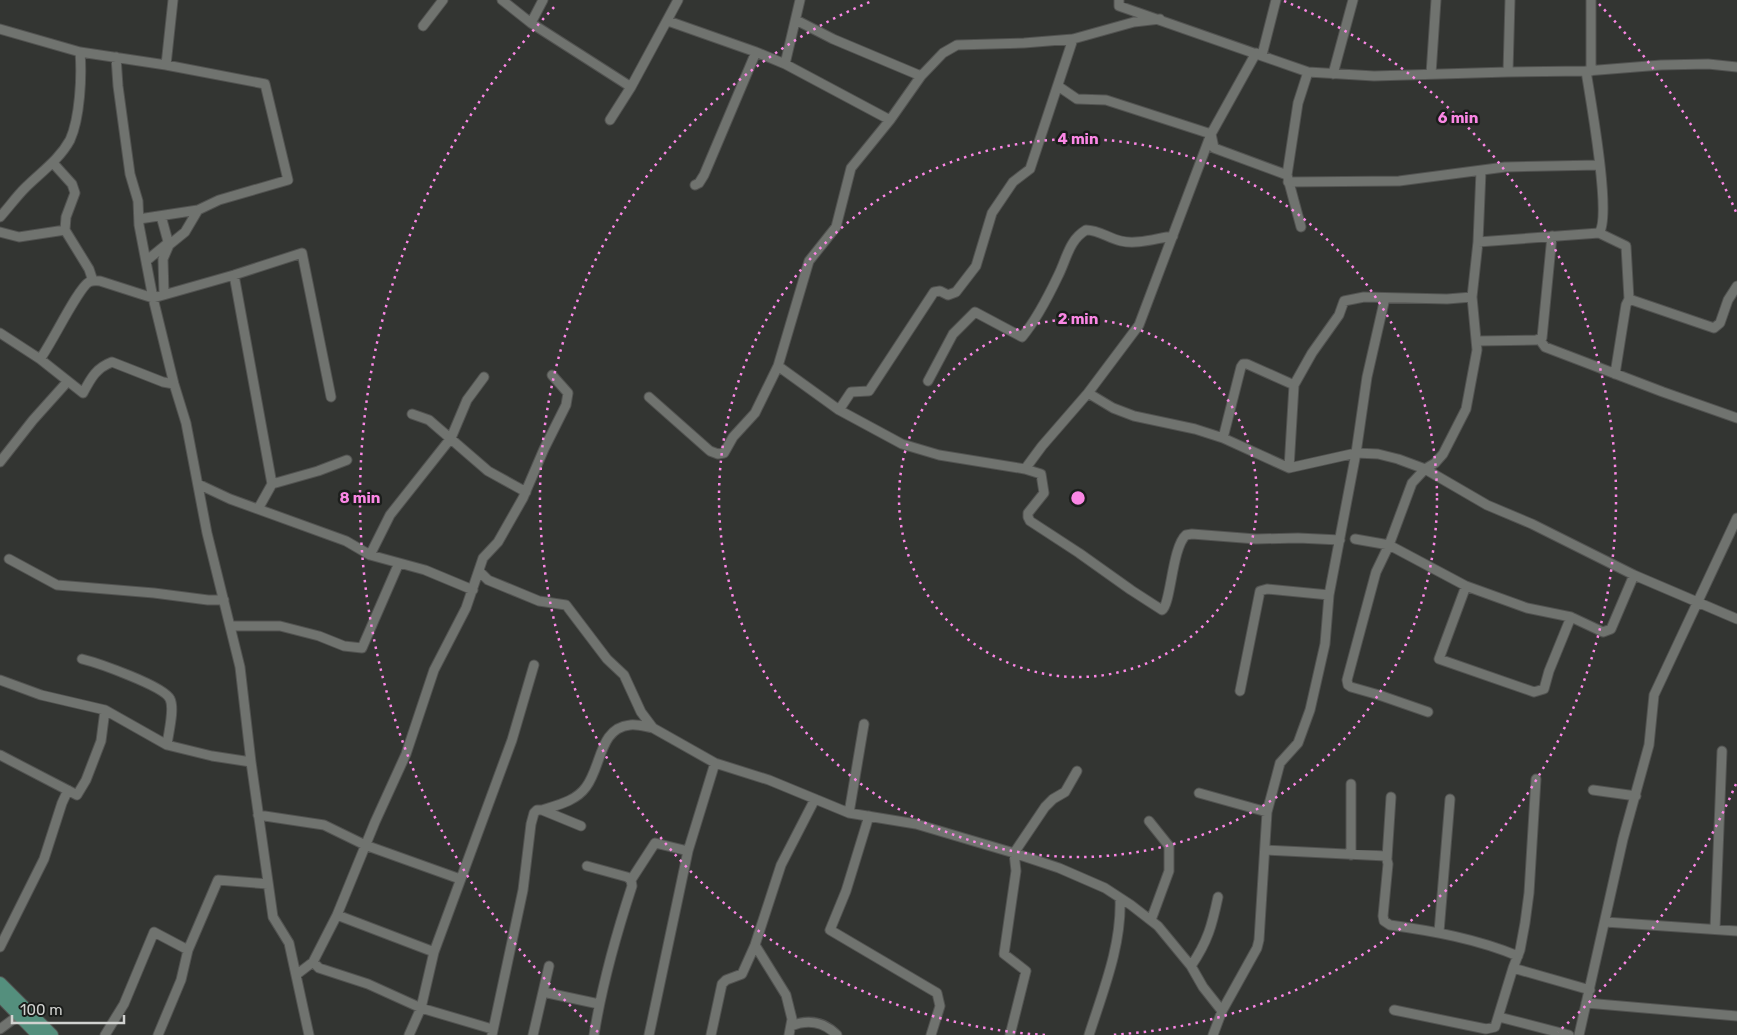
<svg xmlns="http://www.w3.org/2000/svg" width="1737" height="1035" font-family="Rubik,sans-serif">
	<style>
		.lines { fill: none; stroke-linecap: round; stroke-linejoin: round }
		.street-casing { stroke: #525351; stroke-width: 11 }
		.primary-casing { stroke: #525351; stroke-width: 14 }
		.street { stroke: #70736f; stroke-width: 9 }
		.primary { stroke: #548f7d; stroke-width: 12 }
		.ring { fill: none; stroke: #fb87e5; stroke-width: 2.5; stroke-dasharray: 2.5 5 }
		.centre { fill: #fb87e5; stroke: #1b1d1b; stroke-width: 2.5 }
		.ring-label { font-size: 15px; text-anchor: middle; font-weight: bold; fill: #fb87e5; stroke: #1b1d1b; stroke-width: 5; stroke-linejoin: round; paint-order: stroke }
	</style>
	<rect width="100%" height="100%" fill="#333532"/>
	<g class="lines">
		<defs>
			<path id="street" d="M502 0 531 23 631 87
				M1119 0V6L1308 72 1374 76 1508 72 1586 71 1661 65 1708 64 1737 67
				M1591 0V71
				M796 20 833 39 921 76
				M668 21 756 52 785 64 890 120
				M531 23 543 0
				M423 26 443 0
				M0 29 80 52 166 65 265 84 288 180 219 200 198 210 185 232 169 245 163 259 164 294
				M1262 55 1276 0
				M116 57 118 86 130 174 138 201 139 225 153 298 174 384 186 423 207 533 240 667 251 762 273 917 289 943 309 1035
				M785 64 800 0
				M166 65 173 0
				M1508 72 1510 0
				M1333 74 1353 0
				M1431 74 1436 0
				M1058 86 1077 99 1106 100 1211 134 1214 148 1287 175
				M610 120 631 87 678 0
				M53 163 72 184 75 193 66 217 65 230 89 269 93 281
				M1481 171 1478 242 1599 233C1612 216 1590 97 1586 71
				M1288 182 1399 181 1505 167 1599 165
				M695 185 699 183 704 175 756 52
				M161 216 169 245
				M0 217C9 207 16 197 25 188 41 172 59 160 70 140 80 118 82 76 80 52
				M139 219 198 210
				M1301 227 1287 175 1298 103 1308 72
				M0 232 19 237 65 230
				M1599 233 1626 246 1629 299 1626 305 1615 374
				M146 261 168 243
				M234 275 272 484 318 471 347 460
				M1629 299 1714 328 1720 323 1728 300 1737 286
				M0 333 40 359 83 393C91 378 96 368 112 362L163 382 174 384
				M1540 340 1545 347 1663 392 1737 418
				M1477 341 1536 340 1542 338 1552 236
				M40 359C51 345 78 288 89 282 93 280 96 281 100 281L153 298 234 275 302 253 331 397
				M778 366 839 410 902 444 939 455 1025 469 1041 474 1044 493 1028 513V517L1030 521 1079 553 1131 590 1162 610C1171 604 1172 547 1186 535L1192 534 1256 539 1298 538 1340 540
				M928 381 953 334 975 312 1022 337C1037 319 1048 297 1058 276 1067 258 1069 240 1086 230 1099 230 1108 238 1121 241 1137 245 1157 238 1173 236
				M1088 393 1113 408 1134 416 1195 429 1223 438 1289 468 1356 453 1378 454 1398 459 1425 469 1487 505 1532 524 1634 575 1737 619
				M649 397 710 451 718 454 724 453 733 437 755 413 778 366 809 261 836 227 851 168 890 120 921 76 943 53 957 45 1024 43 1073 39 1134 22 1160 19
				M839 410 851 392 869 391 934 292 940 291 948 295 956 292 976 266 992 213 1013 182 1030 169 1073 39
				M412 414 429 420 488 471 526 492
				M1223 438 1241 367 1243 364H1247L1294 385
				M0 462 33 420 68 381
				M1289 468 1294 385 1312 353 1339 315 1344 301 1364 297 1447 299 1472 297
				M1025 469 1042 446 1088 393 1139 325 1211 134 1256 53
				M198 484 230 499 346 541 370 555 425 570 473 590
				M258 509 272 484
				M1355 539 1389 545 1466 586 1527 608 1571 617
				M370 555 390 515 451 438 467 400 484 377
				M9 559 57 585 154 593 208 600H224
				M479 571 488 580 539 601 566 605 607 659 624 675 641 712 653 728 715 763 769 780 849 813 916 824 1014 853 1059 868 1105 888 1131 905 1158 926 1191 966 1203 987 1222 1011
				M1466 586 1439 659 1534 692 1544 689 1549 671 1571 617 1603 632 1611 629 1634 575
				M230 626H280L319 636 344 646 362 648 399 563
				M82 659C98 663 164 686 170 699 175 709 168 734 167 745
				M0 680 41 695 105 710 167 745 212 756 251 762
				M1240 691 1260 591 1267 589 1329 595
				M1428 712 1379 695 1351 687 1348 685 1347 680 1376 572 1389 545 1412 483 1425 469 1435 463 1443 454 1466 409 1477 350 1472 297 1478 242
				M0 755 77 795 86 780 101 741 105 710
				M1593 790 1636 796
				M1199 793 1267 812
				M542 810C558 805 576 801 586 787 602 766 599 728 630 725 638 724 646 727 653 728
				M849 813 864 724
				M258 815 324 825 365 845 460 879
				M869 816 846 891 830 930 937 993 940 1006 931 1035
				M1149 821 1169 846V871L1151 920
				M1265 850 1386 856 1388 864 1383 916 1384 921 1390 925C1433 931 1477 939 1518 956
				M1351 855V784
				M1387 858 1391 797
				M587 866 627 877 631 880 632 886C616 935 602 984 594 1035
				M631 880 655 843 688 851
				M337 915 434 952
				M1605 922 1737 931
				M1715 929 1722 751
				M1439 932 1450 799
				M755 945 786 995 792 1019 789 1035
				M0 947 44 859 62 803 68 790
				M188 950 218 880 268 884
				M313 962 319 968 368 984 421 1008 492 1029
				M1191 966C1208 941 1212 925 1218 897
				M1513 968 1590 990
				M296 975 313 962 337 915 375 822 406 754 434 670 466 608 483 558 498 542 523 498 544 449 566 405 568 393 552 375
				M543 992 599 1004
				M1586 1003 1737 1016
				M1394 1010 1486 1029 1495 1027 1513 968 1520 950 1525 923 1529 893 1536 779
				M1499 1017 1569 1035
				M791 1026C808 1019 823 1021 837 1035
				M0 1029 19 1015
				M105 1035 124 1004 154 932 188 950 181 980 158 1035
				M409 1035 421 1008 434 952 512 740 534 665
				M492 1035 523 890 531 824 534 813 537 810H542L581 826
				M533 1035 549 966
				M649 1035 688 851 715 763
				M711 1035 722 984 726 980 742 974 755 945 781 865 815 799
				M1010 1035 1026 971 1004 954 1016 871 1014 853 1045 807 1053 799 1065 792 1077 771
				M1089 1035C1103 991 1122 945 1120 898
				M1213 1035 1222 1011 1257 948 1259 940 1267 812 1280 763 1298 743 1310 710 1325 644 1329 595 1356 453 1367 377 1385 298
				M1579 1035 1623 839 1649 745 1654 695 1737 518"/>
			<path id="primary" d="M0 983 52 1035
				M0 996 38 1035"/>
		</defs>
		<!-- street casing -->
		<use href="#street" class="street-casing"/>
		<!-- primary casing -->
		<use href="#primary" class="primary-casing"/>
		<!-- street -->
		<use href="#street" class="street"/>
		<!-- primary -->
		<use href="#primary" class="primary"/>
	</g>
	<!-- distance rings -->
	<g class="ring">
		<circle cx="1078" cy="498" r="179"/>
		<circle cx="1078" cy="498" r="359"/>
		<path d="M1045 1035A538 538 0 0 1 872 1M1284 1A538 538 0 0 1 1111 1035"/>
		<path d="M1736 784A718 718 0 0 1 1558 1032M598 1032A718 718 0 0 1 557 4M1599 4A718 718 0 0 1 1736 212"/>
	</g>
	<circle cx="1078" cy="498" r="8" class="centre"/>
	<g class="ring-label">
		<text x="1458" y="123">6 min</text>
		<text x="1078" y="144">4 min</text>
		<text x="1078" y="324">2 min</text>
		<text x="360" y="503">8 min</text>
	</g>
	<!-- scale -->
	<path d="M12 1015v8h112v-8" fill="none" stroke="#d1d2d0" stroke-width="2.5"/>
	<text x="20" y="1015" font-size="15" fill="#d1d2d0" stroke="#1b1d1b" stroke-width="4" paint-order="stroke">100 m</text>
</svg>
